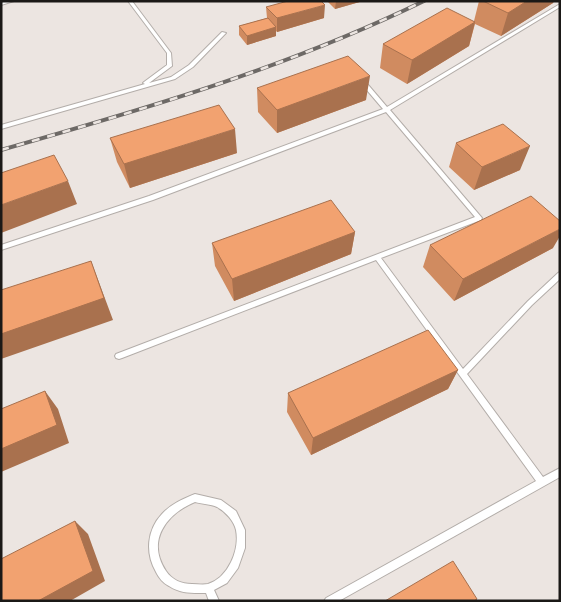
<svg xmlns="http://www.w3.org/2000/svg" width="561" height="602" font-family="'Nunito Sans',sans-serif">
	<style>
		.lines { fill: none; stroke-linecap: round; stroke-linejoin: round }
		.service-casing { stroke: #b3ada9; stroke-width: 2 }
		.service { fill: #fff; fill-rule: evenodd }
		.rail-casing { stroke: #6d6966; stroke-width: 4 }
		.rail { stroke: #ece5e1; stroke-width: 2.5; stroke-dasharray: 8; stroke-linecap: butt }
		.wall { fill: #d08b60 }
		.shaded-wall { fill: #a9714e }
		.building { fill: #f2a270; stroke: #a9714e }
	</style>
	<rect width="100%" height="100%" fill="#ece5e1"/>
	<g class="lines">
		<defs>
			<path id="service" d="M6 1H14L1 5V3Z
				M128 1H132L171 53 172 66 149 83 171 77 189 65 222 32 226 33 193 67 175 79 1 129V125L145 84 143 83 144 82 167 65V53Z
				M560 4V7L390 110 482 218 481 220 381 258 463 369 528 301 558 273 560 272V279L532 305 467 374 543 477 560 468V477L339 601H324L326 598 536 481 376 260 122 358 119 359 116 358 115 356 116 354 475 217 386 112 153 200 1 250V245L149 196 383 109 360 82V80H364L387 107Z
				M195 494 221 500 236 511 245 530V548L238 568 227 583 214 590 219 601H209L206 593C193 593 181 594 169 586 163 583 159 578 156 572 145 553 147 530 162 514 171 504 183 499 195 494ZM195 502C202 504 211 504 217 507 226 512 234 521 236 530 240 550 228 578 208 584 203 585 197 584 192 584 182 584 172 580 166 571 146 541 166 514 195 502Z"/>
		</defs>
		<!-- service casing -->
		<use href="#service" class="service-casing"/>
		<!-- service -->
		<use href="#service" class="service"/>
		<defs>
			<path id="rail" d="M1 150C148 108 286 68 424 1"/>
		</defs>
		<!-- rail casing -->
		<use href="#rail" class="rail-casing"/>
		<!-- rail -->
		<use href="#rail" class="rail"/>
	</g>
	<!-- wall -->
	<path class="wall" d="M327 1H363L335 9Z
		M479 1H554L553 3 501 36 475 24 469 46 407 84 380 68 383 44 474 21Z
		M266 7 324 18 277 32 276 31V36L247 45 239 35V26L267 18Z
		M257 88 366 100 277 133 258 112Z
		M110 138 237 153 130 188 117 162Z
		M456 143 520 170 474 190 449 167Z
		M355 232 351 254 234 301 215 266 212 243Z
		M430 245 553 248 454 301 423 267Z
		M458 370 448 389 311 455 287 412 288 393Z"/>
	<!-- shaded-wall -->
	<path class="shaded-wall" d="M336 1H363L335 9Z
		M527 1H554L553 3 501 36 508 13Z
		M325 5 324 18 277 32V18Z
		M475 22 469 46 407 84 412 60Z
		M276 27V36L247 45V36Z
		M370 76 366 100 277 133V110Z
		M235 129 237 153 130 188 124 164Z
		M530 146 520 170 474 190 482 167Z
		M68 181 77 204 1 233V205Z
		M560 229V236L553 248 454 301 463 279Z
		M355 232 351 254 234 301 232 279Z
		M91 261 113 320 1 359V334Z
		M458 370 448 389 311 455 313 438Z
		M45 391 58 409 69 443 1 472V449Z
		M75 521 88 534 105 581 70 601H38Z"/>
	<!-- building -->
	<path class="building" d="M288 1H321L325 5 277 18 266 7Z
		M483 1H527L508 13Z
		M447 8 475 22 412 60 383 44Z
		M268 18 276 27 247 36 239 26Z
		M348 56 370 76 277 110 257 88Z
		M219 105 235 129 124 164 110 138Z
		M503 124 530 146 482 167 456 143Z
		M54 155 68 181 1 205V173Z
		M531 196 560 221V229L463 279 430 245Z
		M331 200 355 232 232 279 212 243Z
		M91 261 104 298 1 334V290Z
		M428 330 458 370 313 438 288 393Z
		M45 391 57 425 1 449V409Z
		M75 521 93 571 38 601H1V559Z
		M453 561 477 599 474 601H385Z"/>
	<!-- border -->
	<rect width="561" height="602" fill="none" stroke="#1b1917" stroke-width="5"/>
</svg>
